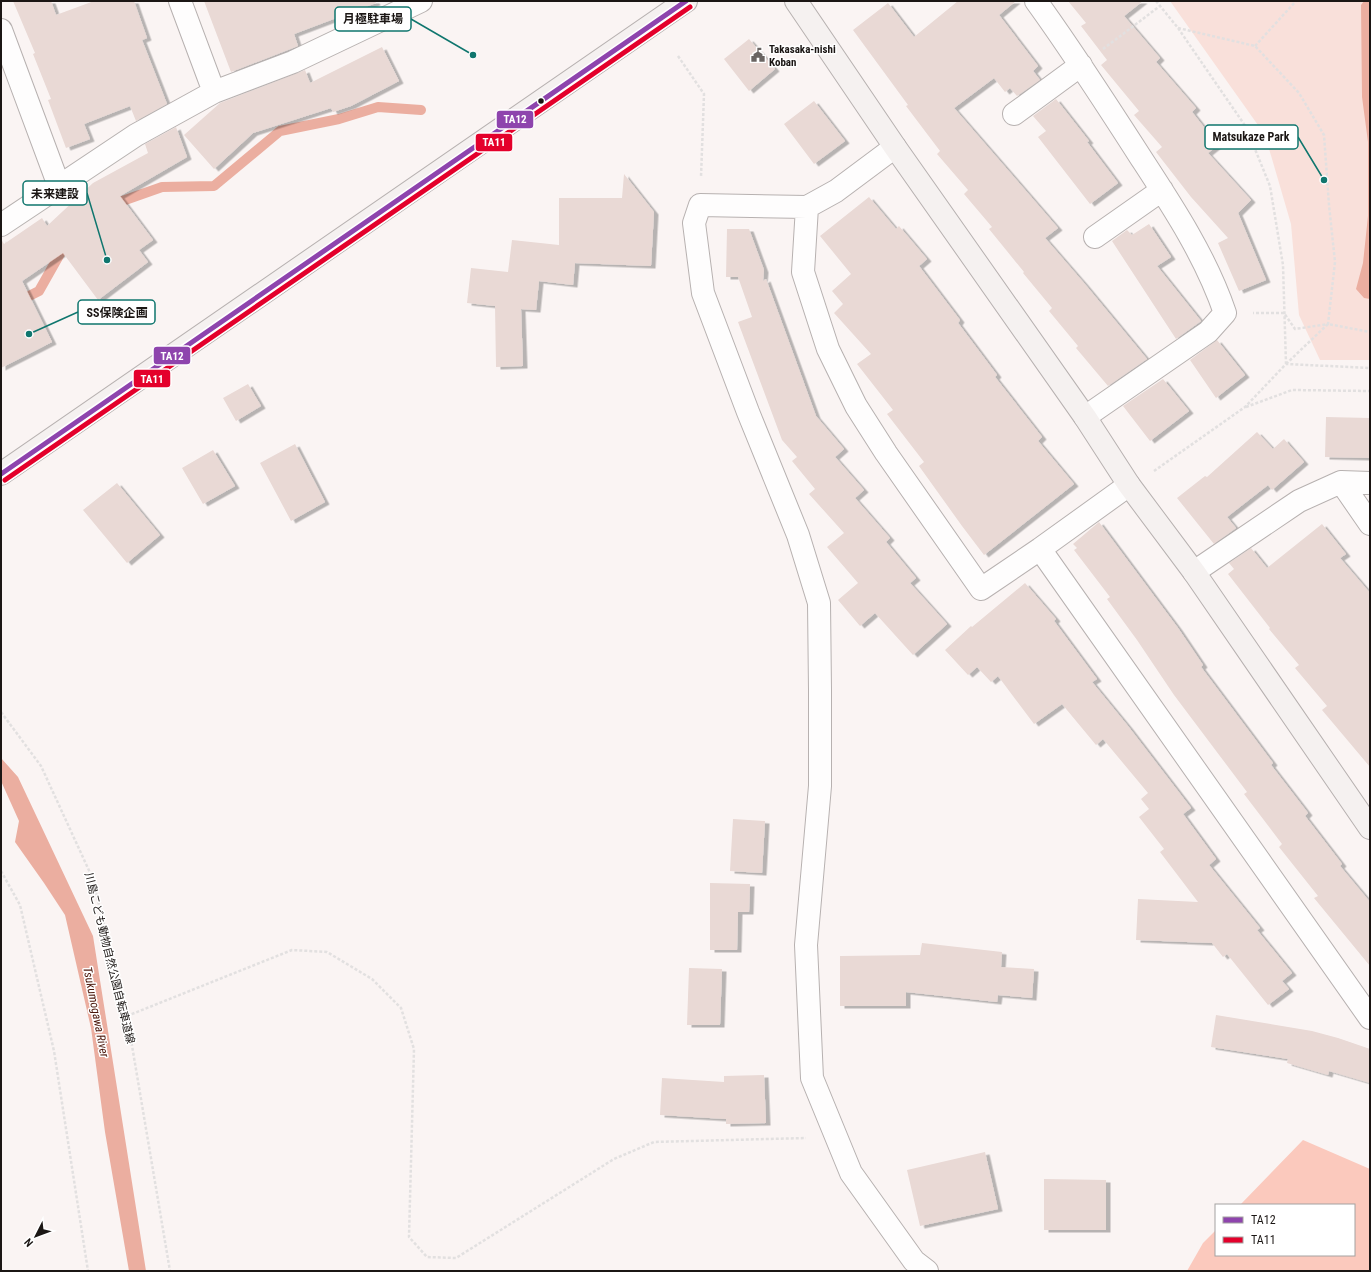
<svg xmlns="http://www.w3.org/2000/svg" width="1371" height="1272" font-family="'Roboto Condensed','Noto Sans JP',sans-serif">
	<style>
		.green { fill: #f9e0da }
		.forest { fill: #fbc9bd }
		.water { fill: #ebaea0 }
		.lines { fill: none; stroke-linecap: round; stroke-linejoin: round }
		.stream { stroke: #ebaea0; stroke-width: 10 }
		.building { fill: #e9d9d5; filter: url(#shadow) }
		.street-casing { stroke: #b7b1b0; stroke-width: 24 }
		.secondary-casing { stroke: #b7b1b0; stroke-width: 24 }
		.path { stroke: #e2e0e0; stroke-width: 2.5; stroke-dasharray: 3 2; stroke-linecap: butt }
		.street { stroke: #fefdfd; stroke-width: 22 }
		.secondary { stroke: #f5f1f0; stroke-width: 22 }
		.bus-1-casing { stroke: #fff; stroke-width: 8 }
		.bus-2-casing { stroke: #fff; stroke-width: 8 }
		.bus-1 { stroke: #8e44ad; stroke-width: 5 }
		.bus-2 { stroke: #e4002b; stroke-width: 5 }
		.bus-dot { fill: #1b1614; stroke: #fff; stroke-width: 1.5 }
		.labels { text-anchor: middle; stroke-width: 3; stroke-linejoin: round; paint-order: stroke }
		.poi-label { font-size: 11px; font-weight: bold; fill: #1b1614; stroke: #fff; text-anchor: start }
		.street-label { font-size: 11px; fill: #1b1614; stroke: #fff }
		.water-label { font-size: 12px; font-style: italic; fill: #4a160a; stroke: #fff }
		.leader { fill: none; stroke: #0f766e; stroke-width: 1.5 }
		.callout-dot { fill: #0f766e; stroke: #fff; stroke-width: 1.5 }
		.callout { fill: #fff; stroke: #0f766e; stroke-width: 1.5 }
		.callout-label { font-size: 12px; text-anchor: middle; font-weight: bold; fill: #1b1614 }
		.line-badge { stroke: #fff; stroke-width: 1.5 }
		.badge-label { font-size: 11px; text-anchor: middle; font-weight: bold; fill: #fff }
	</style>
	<defs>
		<filter id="shadow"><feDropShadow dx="4.5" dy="2.5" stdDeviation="0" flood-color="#0004"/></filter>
	</defs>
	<rect width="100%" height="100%" fill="#faf4f3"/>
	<!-- green -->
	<path class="green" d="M1170 1H1370V360H1320L1299 315 1291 224 1265 135Z"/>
	<!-- forest -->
	<path class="forest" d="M1303 1140 1370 1169V1271H1187L1203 1243 1216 1230V1255H1354V1205H1240Z"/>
	<!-- water -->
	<path class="water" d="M1364 1H1370V299L1364 298 1356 289 1363 263 1368 216V142L1362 97 1361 5Z
		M1 758 18 777 93 936 146 1271H129L105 1132 91 1028 65 915 44 883 15 842 19 821 1 781Z"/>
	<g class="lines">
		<!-- stream -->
		<path class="stream" d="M111 205 162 187 214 186 280 131 339 119 378 107 421 110
			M1 310 39 291 61 252 67 246"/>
	</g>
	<!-- building -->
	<path class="building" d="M13 1H51L56 15 94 1H134L147 38 142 40 167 104 136 121 130 106 84 124 90 139 66 148 48 100 51 99 33 54 35 53Z
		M204 1H375L376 3 294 34 298 46 231 72Z
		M958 1H1016L999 15 1038 66 1033 71 1040 80 1017 96 1010 88 1005 92 994 78 954 108 1058 228 1045 238 1084 283 1147 359 1108 386 1076 348 1078 346 1049 311 1052 308 1023 273 1024 272 989 229 992 227 964 194 968 190 937 154 940 151 906 106 908 105 853 30 888 3 914 37Z
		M1068 1H1143L1124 16 1160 58 1156 62 1196 108 1192 112 1218 145 1208 153 1251 200 1238 213 1266 280 1239 291 1218 243 1228 238 1191 197 1156 152 1162 147 1134 115 1139 111 1101 65 1107 60 1081 26 1086 23Z
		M749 39 775 69 749 91 724 59Z
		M382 47 399 81 351 106 333 112 331 108 253 133 214 169 184 135 220 103 305 70 310 83Z
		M1056 99 1089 141 1087 142 1118 183 1090 204 1038 137 1046 131 1033 116Z
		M814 101 845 141 814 164 784 124Z
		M176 127 187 157 120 196 153 240 139 250 148 262 98 300 63 253 22 281 52 342 1 368V239L4 244 42 218 47 226 93 183 148 153 145 144Z
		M624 174 654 212 651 266 575 263 573 285 539 281 536 310 521 309 523 366 496 367 495 306 467 303 471 268 508 272 512 240 559 245V198H622Z
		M869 197 896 229 899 226 927 259 919 266 960 320 958 323 997 375 995 377 1042 437 1038 441 1074 484 984 555 962 526 919 466 924 462 887 414 893 410 857 364 871 354 834 313 843 304 832 291 851 274 820 236Z
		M1149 224 1171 257 1157 266 1201 321 1176 339 1112 241 1127 230 1132 235Z
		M727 229H749L764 270 763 281 766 279 816 416 844 449 835 457 864 490 855 498 890 538 886 542 916 578 910 583 947 624 913 655 875 613 860 626 838 600 858 583 827 547 844 533 809 494 815 489 792 461 797 457 782 440 738 322 752 317 738 277H726Z
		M1217 340 1245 375 1216 398 1190 360Z
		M1163 379 1189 411 1150 441 1123 406Z
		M248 384 261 406 236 421 223 398Z
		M1326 417 1370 418V458L1325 457Z
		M1257 432 1273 449 1284 439 1304 462 1272 490 1268 485 1227 517 1236 528 1214 544 1177 498 1205 476 1207 477Z
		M295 444 325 502 291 521 260 463Z
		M213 450 235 486 203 504 182 468Z
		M117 483 160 535 127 563 83 510Z
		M1099 522 1178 628 1203 665 1201 667 1273 763 1271 765 1308 813 1305 816 1342 864 1340 866 1370 902V966L1314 898 1318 896 1279 847 1282 844 1244 794 1247 792 1174 695 1137 640 1107 599 1110 597 1074 550 1077 548 1073 544Z
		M1322 524 1346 554 1340 558 1370 593V767L1322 710 1327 706 1295 668 1299 665 1269 629 1270 628 1228 574 1234 569 1229 563 1251 548 1267 568Z
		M1025 583 1056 619 1054 621 1097 679 1092 682 1128 726 1191 808 1183 814 1216 859 1209 865 1260 928 1257 930 1292 973 1282 981 1289 989 1268 1005 1227 954 1223 957 1212 943 1136 940 1138 899 1198 902 1160 852 1164 849 1139 817 1149 809 1141 799 1148 793 1103 739 1096 745 1062 704 1034 724 998 676 991 682 977 667 968 675 945 650 971 626 972 627Z
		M733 819 765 821 762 873 730 871Z
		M710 883 750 884 749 912H738L737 950H710Z
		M922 943 1002 952 1001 967 1034 969 1032 998 998 995 997 1002 906 992V1006H840V956L920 955Z
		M689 968 722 969 720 1025H687Z
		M1216 1015 1312 1031 1338 1038 1370 1049V1083L1329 1071 1328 1075 1287 1063 1288 1059 1211 1047Z
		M764 1075 766 1123 726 1124V1119L660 1115 662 1078 724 1082V1076Z
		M985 1152 998 1209 920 1226 907 1170Z
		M1044 1179 1106 1180V1230H1044Z"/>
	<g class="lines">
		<defs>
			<path id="street" d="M180 1 214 92
				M1036 1C1073 52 1107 105 1141 158 1173 207 1206 257 1225 313L1208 332 1085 417
				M1 30 59 186
				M1014 114 1081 65
				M895 147 836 191 807 207 700 205 694 223 703 293 748 412 798 535 819 603 820 690V786L806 945 812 1078 851 1173 914 1261 927 1271
				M807 207 803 272 828 349 856 406 886 453 981 589 1040 549 1129 485
				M1 225 136 135 214 92 293 62 421 1
				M1095 237 1162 190
				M1341 482 1370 524
				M1040 549 1370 1018
				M1194 572 1299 501 1341 482 1370 483"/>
			<path id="secondary" d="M796 1 895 147 1085 417 1129 485 1194 572 1370 828
				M1 474 686 1"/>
		</defs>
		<!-- street casing -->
		<use href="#street" class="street-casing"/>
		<!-- secondary casing -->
		<use href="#secondary" class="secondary-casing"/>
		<!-- path -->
		<path class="path" d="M1156 1 1178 28 1246 127 1270 186 1283 265 1286 364
			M1178 28 1255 46 1299 93 1324 135 1329 205 1335 262 1328 324 1295 329 1284 313H1253
			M1255 46 1296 1
			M1103 49 1160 6
			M678 56 704 94 701 177
			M1286 364 1328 324 1370 332
			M1246 407 1292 390 1370 391
			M1154 471 1245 407 1286 364 1370 368
			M1 712 41 766 92 877 127 1016 170 1271
			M1 871 20 905 54 1051 88 1271
			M127 1016 292 950 327 952 372 979 401 1008 414 1049 409 1237 427 1257 456 1258 614 1159 654 1142 806 1138"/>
		<!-- street -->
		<use href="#street" class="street"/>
		<!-- secondary -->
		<use href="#secondary" class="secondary"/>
		<defs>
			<path id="bus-1" d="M1 474 686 1"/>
			<path id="bus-2" d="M5 480 690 7"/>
		</defs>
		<!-- bus-1 casing -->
		<use href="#bus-1" class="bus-1-casing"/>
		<!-- bus-2 casing -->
		<use href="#bus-2" class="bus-2-casing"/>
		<!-- bus-1 -->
		<use href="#bus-1" class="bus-1"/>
		<!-- bus-2 -->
		<use href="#bus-2" class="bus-2"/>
	</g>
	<!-- icons -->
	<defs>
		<symbol id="civic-bare" viewBox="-9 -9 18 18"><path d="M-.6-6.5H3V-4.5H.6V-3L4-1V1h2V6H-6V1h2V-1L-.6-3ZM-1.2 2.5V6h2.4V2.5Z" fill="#696462" stroke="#fff" stroke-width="2.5" paint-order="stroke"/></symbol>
	</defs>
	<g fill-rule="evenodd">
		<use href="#civic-bare" x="748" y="45" width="20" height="20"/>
	</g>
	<!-- markers -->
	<circle class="bus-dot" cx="541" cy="101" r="3.5"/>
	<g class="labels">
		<!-- poi labels -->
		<g class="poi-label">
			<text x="769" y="53">Takasaka-nishi<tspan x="769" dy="13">Koban</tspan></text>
		</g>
		<!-- street labels -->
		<g class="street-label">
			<text transform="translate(110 958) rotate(76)" y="4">川島こども動物自然公園自転車道線</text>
		</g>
		<!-- water labels -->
		<g class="water-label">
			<text transform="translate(96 1012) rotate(79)" y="4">Tsukumogawa River</text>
		</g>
	</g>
	<!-- callouts -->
	<path class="leader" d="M473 55L411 19M1324 180L1298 137M107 260L87 193M29 334L78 312"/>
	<g class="callout-dot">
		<circle cx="473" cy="55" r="4"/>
		<circle cx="1324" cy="180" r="4"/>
		<circle cx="107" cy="260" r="4"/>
		<circle cx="29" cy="334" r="4"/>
	</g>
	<g class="callout">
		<rect x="335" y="7" width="76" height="24" rx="4"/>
		<rect x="1205" y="125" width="93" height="24" rx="4"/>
		<rect x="23" y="181" width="64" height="24" rx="4"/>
		<rect x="78" y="300" width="77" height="24" rx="4"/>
	</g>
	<g class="callout-label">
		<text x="373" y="23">月極駐車場</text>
		<text x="1251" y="141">Matsukaze Park</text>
		<text x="55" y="198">未来建設</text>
		<text x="117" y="317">SS保険企画</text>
	</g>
	<g class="line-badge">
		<rect x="496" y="110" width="38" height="19" rx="4" fill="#8e44ad"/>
		<rect x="475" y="133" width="38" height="19" rx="4" fill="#e4002b"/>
		<rect x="153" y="346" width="38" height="19" rx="4" fill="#8e44ad"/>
		<rect x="133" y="369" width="38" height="19" rx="4" fill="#e4002b"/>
	</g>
	<g class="badge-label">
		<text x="515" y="123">TA12</text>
		<text x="494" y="146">TA11</text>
		<text x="172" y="360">TA12</text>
		<text x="152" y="383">TA11</text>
	</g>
	<!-- border -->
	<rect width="1371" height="1272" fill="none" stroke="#1b1614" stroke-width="4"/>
	<!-- legend -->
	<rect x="1215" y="1204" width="140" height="52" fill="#ffffff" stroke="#a4a2a1"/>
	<rect x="1223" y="1217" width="20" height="6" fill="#8e44ad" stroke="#a4a2a1"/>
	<text x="1251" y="1224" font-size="12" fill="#1b1614">TA12</text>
	<rect x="1223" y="1237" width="20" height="6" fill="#e4002b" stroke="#a4a2a1"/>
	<text x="1251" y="1244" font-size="12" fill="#1b1614">TA11</text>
	<!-- north arrow -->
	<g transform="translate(36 1236) rotate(228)" stroke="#ffffff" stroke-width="3" paint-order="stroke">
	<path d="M0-3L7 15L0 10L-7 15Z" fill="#1b1614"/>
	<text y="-6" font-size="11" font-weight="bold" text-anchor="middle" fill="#1b1614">N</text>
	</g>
</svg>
